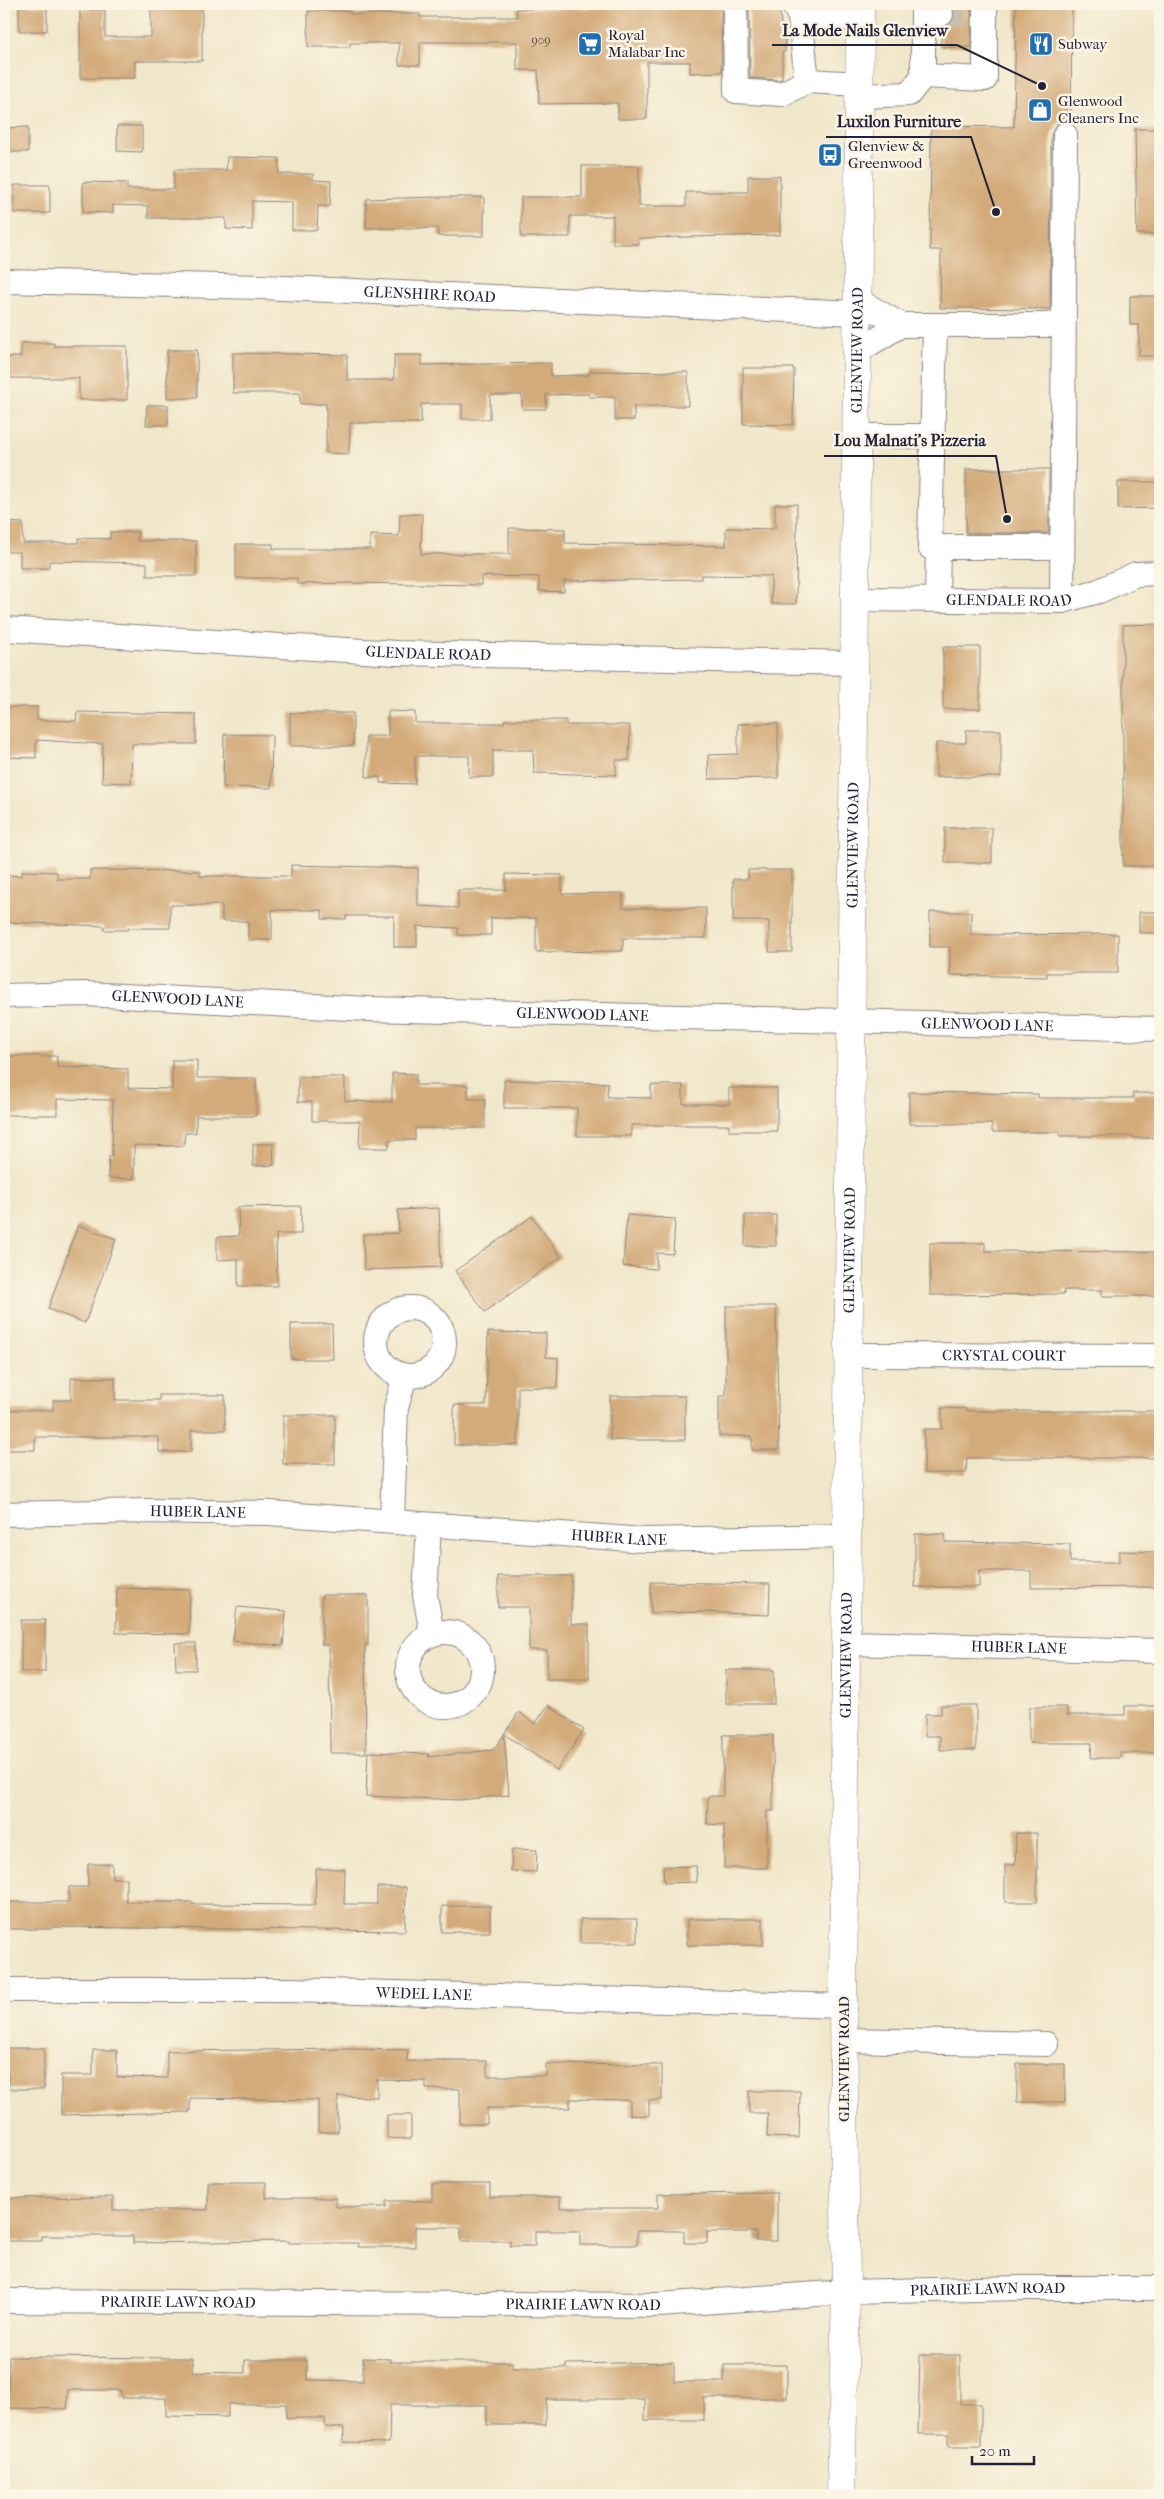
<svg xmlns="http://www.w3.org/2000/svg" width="1164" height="2499" font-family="'IM FELL French Canon',serif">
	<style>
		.building { fill: #d3aa79 }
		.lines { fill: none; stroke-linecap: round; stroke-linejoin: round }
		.minor-tunnel { stroke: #c7bfad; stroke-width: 24; stroke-dasharray: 24 12; stroke-linecap: butt }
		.minor-casing { stroke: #898482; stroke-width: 26 }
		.major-casing { stroke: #898482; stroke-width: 29 }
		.minor { stroke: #fff; stroke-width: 24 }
		.major { stroke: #fff; stroke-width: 28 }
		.labels { text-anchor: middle; stroke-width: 5; stroke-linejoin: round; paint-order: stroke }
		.number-label { font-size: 12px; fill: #4e444a }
		.poi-label { font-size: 15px; fill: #22223b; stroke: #fcf5e5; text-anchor: start }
		.street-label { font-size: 15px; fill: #22223b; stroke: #fcf5e5 }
		.leader { fill: none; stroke: #22223b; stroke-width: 2 }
		.callout-dot { fill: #22223b; stroke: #fcf5e5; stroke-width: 2 }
		.callout-label { font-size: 16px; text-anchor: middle; font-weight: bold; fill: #22223b; stroke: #fcf5e5; stroke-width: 5; stroke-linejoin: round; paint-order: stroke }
	</style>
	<rect width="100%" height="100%" fill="#fcf5e5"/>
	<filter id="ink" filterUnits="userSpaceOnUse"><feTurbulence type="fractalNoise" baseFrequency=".02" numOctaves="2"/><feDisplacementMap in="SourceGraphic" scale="10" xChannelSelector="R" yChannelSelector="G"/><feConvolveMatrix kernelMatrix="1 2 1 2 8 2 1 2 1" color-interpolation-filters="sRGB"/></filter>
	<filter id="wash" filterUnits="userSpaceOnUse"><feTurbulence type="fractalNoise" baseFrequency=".0096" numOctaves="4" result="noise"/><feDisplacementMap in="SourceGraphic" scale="20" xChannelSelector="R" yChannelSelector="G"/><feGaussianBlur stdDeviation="1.12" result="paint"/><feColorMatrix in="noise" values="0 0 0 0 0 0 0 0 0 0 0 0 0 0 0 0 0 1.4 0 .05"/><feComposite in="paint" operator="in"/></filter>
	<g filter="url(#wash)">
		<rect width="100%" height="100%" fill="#f0e6c9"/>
		<g id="blocks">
			<!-- building -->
			<path class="building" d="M749 4H779L782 33H785V52H782V79L779 80 750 78Z
				M950 4H971V47H941V28L948 26 955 15Z
				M1016 4H1072L1071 123H1058L1051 135 1050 309 940 308 941 250H930L931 126 1014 127Z
				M19 6H47V31H19Z
				M151 6H202V61H135V78H80V10H105V37H151Z
				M721 7 722 72 690 73V62H647V119H618V103L539 104 538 70H517V42H420V65H399V43H350V47H308V11H350V14H420V17H517L516 9Z
				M117 126H142V152L117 151Z
				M28 127V152H4V128Z
				M1135 129H1160V234H1137Z
				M227 157 279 158V174H313V180L331 181 330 206H318L317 230H292V202L252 201V230L226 229V218H148V206L113 205V213L83 212V182L127 183V189H174V170H226Z
				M582 166H639V206H686V192H748V176H780V235L639 238V244H613V216H570V237H521V197H582Z
				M14 185H50V213H14Z
				M438 197H484V236H438V228H366V199Z
				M1130 296H1160V356H1139V325H1130Z
				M21 343H54V346H127V400H79V378H4V357H21Z
				M167 350H197V398H167Z
				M233 353 347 355V380H394V355H421V365L551 363V376L589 375V371L688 372V406H634V420H615V397H589V394L546 395V409H522V395H490V419H462V404H421V423H350L349 454 326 453V404H300V393H233Z
				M743 368H794L793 425 743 424Z
				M147 405H168V425H146Z
				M966 469H1049V533H966Z
				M1118 482H1160V508L1118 509Z
				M775 504H797L796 604H771V576L701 575V579L564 581V592L539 591V577L481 576V585L351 583 297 584V578H236V544H273V549H370V535L399 536 400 514H422L421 554H509V528L565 529V543L726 546V528L775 529Z
				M4 522 23 523V543H78V538L110 539V532H138L137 541H196V576H147V563L49 561V568H20V552H4Z
				M1160 624V715L1157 776H1160V866H1123V625Z
				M943 647H980V709H943Z
				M7 707H37V720L76 721 77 712 196 714V744H132L131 783 102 782 103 744 36 740V758L6 757Z
				M388 711 415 712V723H504V720H566V725H630L629 760H616V775L534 773 533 750H493V777H469V756H415V784L380 783V777H366V736H388Z
				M290 713H353V746H290Z
				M778 723V778L709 779 708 755 738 754V724Z
				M966 730H1001V777H936V743H966Z
				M224 734 272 735 271 788 223 787Z
				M945 828H992V863H945Z
				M291 865 418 868V906L458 908V890H506V874L562 875V894L623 893V908H706V938H623V951L536 952V918H491V935H458V928L417 926V947H394V916H346V919H322V910H272V940H248V921H222V905H170V928H128V930H104V926L4 922V875L22 876V871L57 872V879H90V870L200 871V876H291Z
				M748 870H792V952H769V921H733V879H748Z
				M930 912H971V935L1118 934V973H1047V977L950 975V947H930Z
				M1139 912H1160V933H1139Z
				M4 1056H57V1067L128 1069V1088L172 1089V1060H197V1078H256V1116H196V1133H185L184 1146 134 1145V1179L108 1178 109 1156H112L113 1100 57 1099V1115H4Z
				M392 1073 416 1074V1085H468V1099H485V1128H415V1140H389V1148H359L360 1121H312V1102H298V1077H345V1101L392 1102Z
				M504 1080 608 1083 607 1097 651 1098V1085H683V1104H729V1088H777V1131H729V1125H631V1136H577V1108H504Z
				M909 1092 1038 1094V1098H1133V1093H1160V1138H1133V1136H1060V1132H992V1124H909Z
				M253 1144H273L274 1165 253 1166Z
				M301 1206V1234H276L277 1286H238V1259L217 1260V1237L239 1236 238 1207Z
				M439 1208 441 1267 364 1270 363 1234 399 1233 398 1210Z
				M627 1215 675 1219 673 1254 657 1253 656 1269 623 1266Z
				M745 1215H776V1246H745Z
				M532 1216 561 1257 485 1312 455 1271Z
				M78 1225 116 1239 85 1323 48 1309Z
				M930 1243H985V1251L1160 1252V1296H1102V1290H1064V1294L930 1295Z
				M726 1306H776L779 1450H752V1436H719V1396H726Z
				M291 1324H332L333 1359H291Z
				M488 1332 546 1333V1357L558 1358 557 1388 518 1387V1445H454V1405H486Z
				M71 1378H115V1400H159V1395H225V1430H191V1452H159V1437H35V1450H4V1410H53V1400H71Z
				M610 1396H685V1440H610Z
				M942 1408 967 1409V1411H1160V1458H967L966 1473H924V1429H942Z
				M283 1415H335V1464H283Z
				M915 1534H945V1542L1070 1544V1562H1119V1551L1157 1552 1156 1587 1031 1588V1571H979V1587H915Z
				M498 1576H571V1624H589V1679H547V1650H529V1607H498Z
				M651 1582 770 1584 769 1615 701 1612 651 1613Z
				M117 1588 190 1590 189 1634 116 1633Z
				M322 1595H368V1645H365L366 1753H330L329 1645H322Z
				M237 1607 286 1611 283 1646 233 1641Z
				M21 1620H45V1672H21Z
				M175 1643H196V1670H176Z
				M726 1670H774V1704H726Z
				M548 1705 584 1730 557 1770 504 1734 519 1712 535 1724Z
				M941 1705H976V1750H940V1736H925V1714H941Z
				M1125 1706H1157V1753H1120V1758H1091L1092 1743H1029V1707H1067V1715H1125Z
				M504 1735 509 1795 460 1800 366 1796 368 1752 429 1754 428 1757 493 1750Z
				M723 1735H773V1811H767V1868H724V1825L707 1824 708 1796H723Z
				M1016 1833H1037V1902H1005V1865H1015Z
				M512 1849 537 1850 536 1872 511 1871Z
				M88 1864H112V1878H126V1902H192V1904L315 1905 316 1869H345L344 1904H377V1887H406L405 1931 52 1927V1929H4V1902H69V1887H88Z
				M696 1866 697 1882 664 1883 663 1867Z
				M442 1906H490V1932H442Z
				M580 1919H637V1943H580Z
				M687 1919H763V1945H687Z
				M4 2048H44V2089H8V2075H4Z
				M353 2049 408 2050 407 2061H487V2076H546V2064L662 2065V2100H649V2116L630 2115V2100L570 2099V2108H487V2124H460V2089H426V2081L377 2080V2097L338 2096V2132H318V2100L190 2098V2112L61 2115V2075H93V2050H117V2077L167 2078V2051Z
				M1017 2064H1065V2102H1017Z
				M749 2091H800L799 2138 767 2137 768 2113H749Z
				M387 2115H411V2139L387 2138Z
				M208 2182H266V2198H336V2207H386V2201H432V2184H490V2197H560V2208H658V2194L777 2193V2241H756V2232H707V2243H684V2231H637V2245H580V2231H535V2246H510V2241H461V2227H415V2247H358V2243H288V2241L133 2243V2236H42V2241H4V2198L113 2197V2210H208Z
				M920 2355H960V2404H981V2447H948V2434H918Z
				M9 2357 193 2358V2372L245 2373V2360H307V2380L363 2381V2358L390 2359V2362H512V2368H566V2364L674 2362V2382H724V2365H787V2398H704V2420H645V2399H546V2425H487V2405H390L389 2443 343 2442 344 2428 325 2427V2418H286V2404H228V2417L166 2416V2398H121V2390H68L67 2409 8 2408Z"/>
		</g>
	</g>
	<g filter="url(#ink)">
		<use href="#blocks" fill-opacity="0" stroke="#898482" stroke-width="1"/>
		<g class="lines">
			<!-- minor-tunnel -->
			<path class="minor-tunnel" d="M941 14 973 13"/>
			<defs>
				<g id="minor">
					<path d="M735 4 736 91 782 94 807 81 860 84"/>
					<path d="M793 4 800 17 860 18"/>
					<path d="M800 17 807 81"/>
					<path d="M923 76V13L941 14"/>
					<path d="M860 96 909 94 923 76 985 79V4"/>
					<path id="s1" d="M4 281 261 287 857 313"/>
					<path d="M857 300 901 325H1063"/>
					<path d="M935 325 930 547H1062"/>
					<path d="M856 352 901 325"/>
					<path d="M856 436H932"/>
					<path d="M937 598 938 547"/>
					<path id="s2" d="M854 599 1062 601 1099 591 1136 574 1160 573"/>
					<path d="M1062 601 1065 135"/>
					<path id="s3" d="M4 629 396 653 853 663"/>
					<path id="s4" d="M4 996 85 994 368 1009 1160 1029"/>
					<circle cx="410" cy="1342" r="34"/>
					<path id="s5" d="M848 1355 1160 1356"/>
					<path id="s6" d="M4 1514 150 1511 269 1513 645 1540 847 1536"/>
					<path d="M392 1521 396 1408 405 1376"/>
					<path d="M429 1525 425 1595 432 1634"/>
					<circle cx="445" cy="1669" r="37"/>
					<path id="s7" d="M847 1643 1160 1651"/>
					<path id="s8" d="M4 1990H290L843 2006"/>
					<path d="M843 2040 1046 2044"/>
					<path id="s9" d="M4 2301 658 2305 846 2292 1022 2288H1160"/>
				</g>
				<g id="major">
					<path id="s10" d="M841 2495 846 2292 843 2006 860 4"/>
				</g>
			</defs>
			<!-- minor casing -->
			<use href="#minor" class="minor-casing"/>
			<!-- major casing -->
			<use href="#major" class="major-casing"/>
			<!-- minor -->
			<use href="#minor" class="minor"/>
			<!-- major -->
			<use href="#major" class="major"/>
		</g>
	</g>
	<!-- icons -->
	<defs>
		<symbol id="supermarket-square" viewBox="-11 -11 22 22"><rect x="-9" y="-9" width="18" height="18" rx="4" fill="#1f6fb2" stroke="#fcf5e5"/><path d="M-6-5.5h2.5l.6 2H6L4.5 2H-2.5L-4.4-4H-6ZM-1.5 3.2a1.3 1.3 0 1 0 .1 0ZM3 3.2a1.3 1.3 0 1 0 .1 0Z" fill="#fff"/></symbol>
		<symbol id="restaurant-square" viewBox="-11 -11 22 22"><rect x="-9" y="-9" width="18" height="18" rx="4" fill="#1f6fb2" stroke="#fcf5e5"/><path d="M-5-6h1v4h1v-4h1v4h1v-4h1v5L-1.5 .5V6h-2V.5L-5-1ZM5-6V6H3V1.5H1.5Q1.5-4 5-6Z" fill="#fff"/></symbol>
		<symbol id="shop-square" viewBox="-11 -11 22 22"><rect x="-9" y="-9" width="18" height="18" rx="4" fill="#1f6fb2" stroke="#fcf5e5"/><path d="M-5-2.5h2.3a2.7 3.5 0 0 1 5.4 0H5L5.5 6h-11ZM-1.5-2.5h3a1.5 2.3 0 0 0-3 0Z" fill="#fff"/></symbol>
		<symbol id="bus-square" viewBox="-11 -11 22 22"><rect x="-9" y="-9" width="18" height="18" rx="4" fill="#1f6fb2" stroke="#fcf5e5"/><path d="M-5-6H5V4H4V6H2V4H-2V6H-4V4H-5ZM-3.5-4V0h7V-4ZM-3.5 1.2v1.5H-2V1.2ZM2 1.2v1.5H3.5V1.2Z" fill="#fff"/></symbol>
	</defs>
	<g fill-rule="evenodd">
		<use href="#supermarket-square" x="576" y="30" width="28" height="28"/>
		<use href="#restaurant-square" x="1027" y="30" width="28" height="28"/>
		<use href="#shop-square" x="1026" y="96" width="28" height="28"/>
		<use href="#bus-square" x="816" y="141" width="28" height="28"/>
	</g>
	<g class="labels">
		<!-- number labels -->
		<g class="number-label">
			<text x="541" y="44">909</text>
		</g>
		<!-- poi labels -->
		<g class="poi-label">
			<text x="608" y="40">Royal<tspan x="608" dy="17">Malabar Inc</tspan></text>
			<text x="1058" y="49">Subway</text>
			<text x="1058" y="106">Glenwood<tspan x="1058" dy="17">Cleaners Inc</tspan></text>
			<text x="848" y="151">Glenview &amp;<tspan x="848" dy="17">Greenwood</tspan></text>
		</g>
		<!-- street labels -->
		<g class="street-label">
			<text dy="5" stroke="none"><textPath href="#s1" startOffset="426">GLENSHIRE ROAD</textPath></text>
			<text dy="5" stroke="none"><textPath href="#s10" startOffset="2145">GLENVIEW ROAD</textPath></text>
			<text dy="5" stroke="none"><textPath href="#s2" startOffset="155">GLENDALE ROAD</textPath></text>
			<text dy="5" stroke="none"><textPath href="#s3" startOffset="425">GLENDALE ROAD</textPath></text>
			<text dy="5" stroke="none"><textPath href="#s10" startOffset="1650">GLENVIEW ROAD</textPath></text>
			<text dy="5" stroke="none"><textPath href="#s4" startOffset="174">GLENWOOD LANE</textPath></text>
			<text dy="5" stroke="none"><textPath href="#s4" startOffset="579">GLENWOOD LANE</textPath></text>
			<text dy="5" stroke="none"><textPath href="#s4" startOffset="984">GLENWOOD LANE</textPath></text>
			<text dy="5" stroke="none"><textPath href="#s10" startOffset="1245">GLENVIEW ROAD</textPath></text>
			<text dy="5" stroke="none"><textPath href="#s5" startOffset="156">CRYSTAL COURT</textPath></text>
			<text dy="5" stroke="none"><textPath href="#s6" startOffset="194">HUBER LANE</textPath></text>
			<text dy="5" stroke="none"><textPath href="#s6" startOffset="616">HUBER LANE</textPath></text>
			<text dy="5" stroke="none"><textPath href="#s7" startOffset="172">HUBER LANE</textPath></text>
			<text dy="5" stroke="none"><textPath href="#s10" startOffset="840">GLENVIEW ROAD</textPath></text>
			<text dy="5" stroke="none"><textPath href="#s8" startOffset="420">WEDEL LANE</textPath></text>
			<text transform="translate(844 2059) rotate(-90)" y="5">GLENVIEW ROAD</text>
			<text dy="5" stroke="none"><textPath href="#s9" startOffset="984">PRAIRIE LAWN ROAD</textPath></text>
			<text dy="5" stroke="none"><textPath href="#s9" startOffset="174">PRAIRIE LAWN ROAD</textPath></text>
			<text dy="5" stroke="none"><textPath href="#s9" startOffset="579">PRAIRIE LAWN ROAD</textPath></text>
		</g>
	</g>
	<!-- callouts -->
	<path class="leader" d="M1042 86L957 45H772M996 212L971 137H826M1007 519L996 456H824"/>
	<g class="callout-dot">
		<circle cx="1042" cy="86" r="5"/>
		<circle cx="996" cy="212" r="5"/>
		<circle cx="1007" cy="519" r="5"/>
	</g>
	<g class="callout-label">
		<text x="865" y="36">La Mode Nails Glenview</text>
		<text x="899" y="127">Luxilon Furniture</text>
		<text x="910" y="446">Lou Malnati's Pizzeria</text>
	</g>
	<!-- margin -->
	<rect width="1164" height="2499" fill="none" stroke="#fcf5e5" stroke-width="20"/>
	<!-- scale -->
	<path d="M972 2456v8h62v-8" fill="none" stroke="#22223b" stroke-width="2.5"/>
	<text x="979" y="2456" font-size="15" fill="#22223b" stroke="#fcf5e5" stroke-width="4" paint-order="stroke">20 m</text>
</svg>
